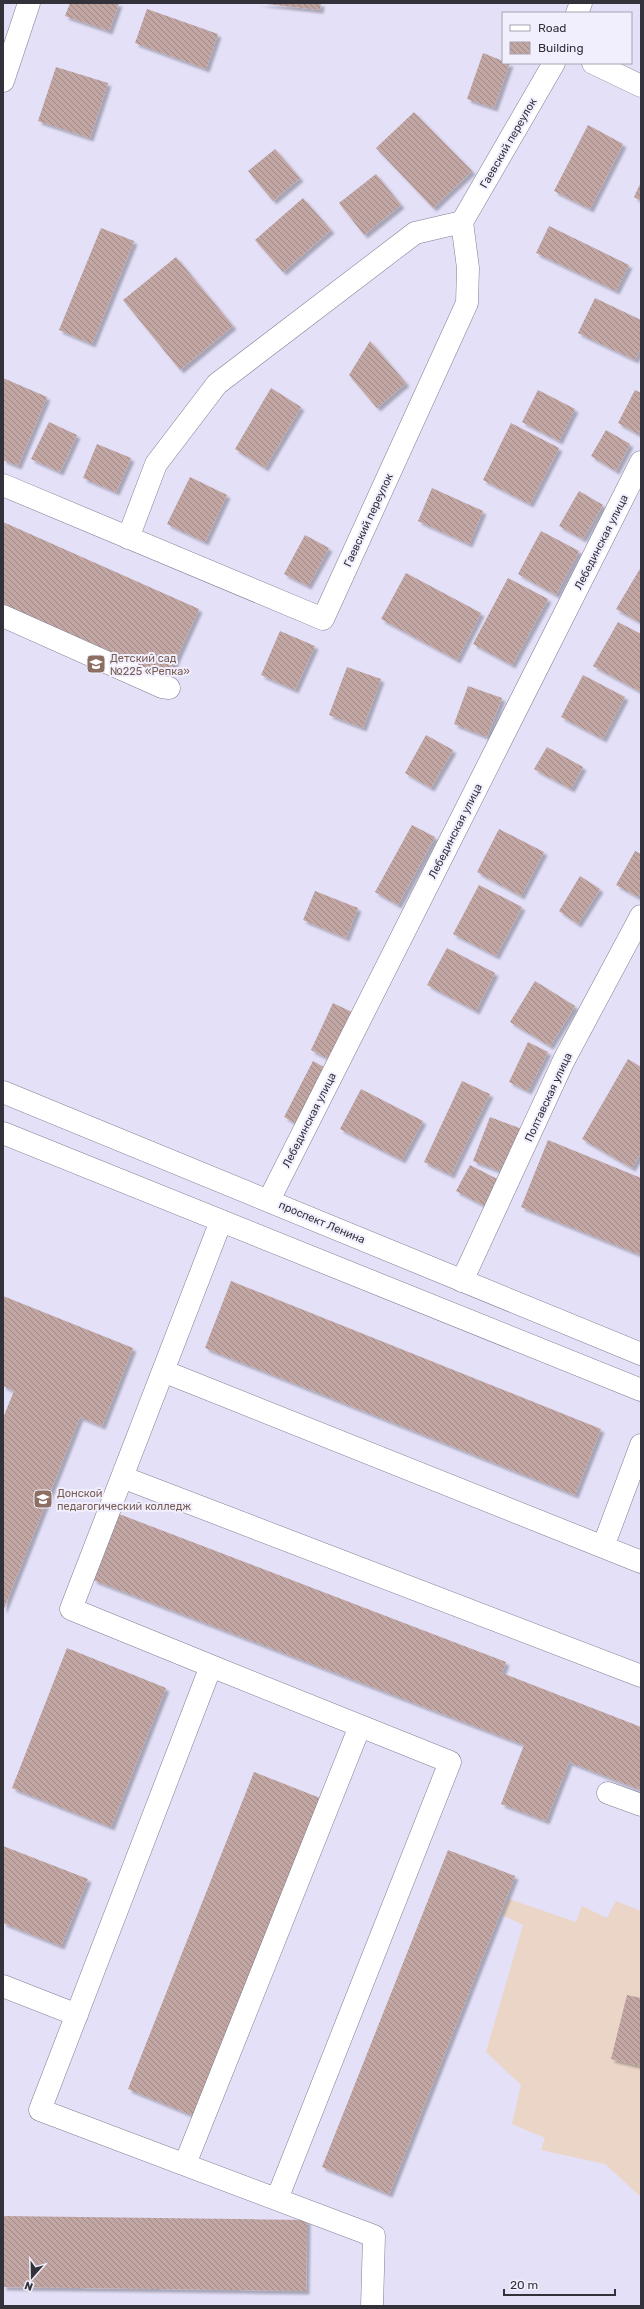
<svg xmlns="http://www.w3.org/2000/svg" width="644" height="2309" font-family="Rubik,sans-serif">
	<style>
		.commercial { fill: #ead5c7 }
		.building { fill: url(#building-back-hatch); filter: url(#shadow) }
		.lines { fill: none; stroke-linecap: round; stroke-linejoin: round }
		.minor-casing { stroke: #807d92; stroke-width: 23 }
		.major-casing { stroke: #807d92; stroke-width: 23 }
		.minor { stroke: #fff; stroke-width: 22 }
		.major { stroke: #fff; stroke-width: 22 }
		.labels { text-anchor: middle; stroke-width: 4; stroke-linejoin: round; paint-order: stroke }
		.street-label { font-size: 11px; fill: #33323b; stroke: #f1effd }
		.education-label { font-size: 11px; fill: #785e54; stroke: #f1effd; text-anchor: start }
	</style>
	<defs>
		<pattern id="building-back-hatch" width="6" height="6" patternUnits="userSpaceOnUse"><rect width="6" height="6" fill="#c1a6a3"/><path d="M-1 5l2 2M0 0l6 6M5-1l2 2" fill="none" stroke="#9d8886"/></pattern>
		<filter id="shadow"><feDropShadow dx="3.5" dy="3.5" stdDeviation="1" flood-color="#0004"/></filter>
	</defs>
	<rect width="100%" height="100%" fill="#e4e0f8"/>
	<!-- commercial -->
	<path class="commercial" d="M509 1899 576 1922 582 1906 607 1918 616 1901 641 1911V2197L605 2164 541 2150 545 2138 512 2124 521 2085 486 2052 523 1925 502 1915Z"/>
	<!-- building -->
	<path class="building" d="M70 3H119L109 31 65 16Z
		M258 3H321L320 10Z
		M147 9 218 34 206 69 135 43Z
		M483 53 503 61V63H510L494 108 467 99Z
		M56 67 108 83 90 138 38 121Z
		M414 112 472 171 433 208 376 148Z
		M588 125 623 144 590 209 554 191Z
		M275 149 300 178 273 201 248 171Z
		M376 174 401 205 364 235 339 203Z
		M641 182V201L634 197Z
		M303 198 331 230 283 272 255 240Z
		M549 226 629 265 616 291 536 253Z
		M101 228 134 241 92 344 59 330Z
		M176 257 233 326 180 370 123 300Z
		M595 298 641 320V348L635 360 578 333Z
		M370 341 406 383 377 408 349 375Z
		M3 378 47 397 18 466 3 460Z
		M271 388 301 407 265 468 235 449Z
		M538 390 575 409 559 441 522 422Z
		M635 390 641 393V428L638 434 618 423Z
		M49 422 77 435 60 472 31 459Z
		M511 423 559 448 530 504 483 480Z
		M606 430 630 444 616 471 591 456Z
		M97 444 131 458 116 492 83 478Z
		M190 477 227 495 205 542 167 524Z
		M432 488 483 511 469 544 418 521Z
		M579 491 603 505 583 539 559 526Z
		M3 522 199 609 168 677 3 604Z
		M541 531 579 551 556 595 518 574Z
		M305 535 329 548 308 586 284 574Z
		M641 567V623L616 609Z
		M406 573 481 613 457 660 381 619Z
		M508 578 548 599 512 665 473 644Z
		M618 622 641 634V688L639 691 593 666Z
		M280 631 315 646 295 690 261 675Z
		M347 667 381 679 363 728 329 715Z
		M583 675 625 697 603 739 561 717Z
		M468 686 502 698 487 737 454 724Z
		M426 735 453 750 431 788 405 773Z
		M547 747 583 767 571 789 534 769Z
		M412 825 435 837 398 905 375 892Z
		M499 829 544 852 521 896 477 872Z
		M635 851 641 854V892L638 897 616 885Z
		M580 876 600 889 578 924 559 911Z
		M479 885 522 907 496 956 453 934Z
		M315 891 358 908 346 938 303 920Z
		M447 948 495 973 476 1011 427 985Z
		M535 981 575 1006 550 1046 510 1022Z
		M333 1003 356 1014 333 1061 311 1050Z
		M528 1042 548 1052 528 1091 509 1082Z
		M628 1059 641 1067V1153L632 1168 582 1139Z
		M313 1061 329 1070 301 1126 284 1117Z
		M462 1081 490 1094 451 1175 424 1162Z
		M361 1089 423 1121 402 1160 340 1129Z
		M490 1117 522 1129 505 1173 473 1161Z
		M548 1140 641 1178V1255L521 1207Z
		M470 1165 499 1180 485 1206 456 1191Z
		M231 1281 601 1429 575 1495 205 1348Z
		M3 1296 133 1348 102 1426 80 1417 3 1611V1418L14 1391 3 1386Z
		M119 1514 506 1662 502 1673 641 1727V1790L569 1762 546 1821 501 1804 524 1745 93 1580Z
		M67 1648 166 1688 111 1827 12 1788Z
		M254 1772 320 1798 194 2116 128 2089Z
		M3 1846 88 1879 61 1946 3 1923Z
		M448 1850 515 1876 389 2194 322 2167Z
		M627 1995 641 1998V2066L611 2059Z
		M3 2216 307 2220 306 2291 3 2287Z"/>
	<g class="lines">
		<defs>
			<path id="minor" d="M577 13 581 3
				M593 63 641 86
				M3 81 29 3
				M3 485 323 619 467 303 468 268 462 222 554 63
				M128 538 156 464 217 384 415 233 462 222
				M3 616 162 687 169 688
				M269 1200 641 462
				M221 1221 71 1609 211 1666 40 2110 374 2236 372 2306
				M462 1281 564 1060 641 916
				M163 1371 641 1562
				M122 1477 641 1676
				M603 1547 641 1445
				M211 1666 450 1762 277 2199
				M608 1793 641 1805
				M3 1986 77 2015
				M185 2164 360 1726"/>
			<path id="major" d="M3 1092 641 1354
				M3 1133 641 1390"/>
		</defs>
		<!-- minor casing -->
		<use href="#minor" class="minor-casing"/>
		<!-- major casing -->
		<use href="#major" class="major-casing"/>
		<!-- minor -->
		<use href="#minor" class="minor"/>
		<!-- major -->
		<use href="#major" class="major"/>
	</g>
	<!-- icons -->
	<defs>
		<symbol id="school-square" viewBox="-11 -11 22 22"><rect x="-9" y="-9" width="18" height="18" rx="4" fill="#8d6e63" stroke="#f1effd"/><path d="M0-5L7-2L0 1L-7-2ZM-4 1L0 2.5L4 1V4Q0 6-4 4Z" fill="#fff"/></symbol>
		<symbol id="university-square" viewBox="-11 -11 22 22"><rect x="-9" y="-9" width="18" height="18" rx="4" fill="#8d6e63" stroke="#f1effd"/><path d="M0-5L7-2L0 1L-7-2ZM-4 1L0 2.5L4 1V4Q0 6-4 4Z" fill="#fff"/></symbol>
	</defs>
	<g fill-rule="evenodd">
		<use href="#school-square" x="85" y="653" width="22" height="22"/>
		<use href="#university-square" x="32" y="1488" width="22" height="22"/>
	</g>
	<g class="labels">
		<!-- street labels -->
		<g class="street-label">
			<text transform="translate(508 143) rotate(-60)" y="4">Гаевский переулок</text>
			<text transform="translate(368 520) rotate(-65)" y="4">Гаевский переулок</text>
			<text transform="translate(601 542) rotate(-63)" y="4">Лебединская улица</text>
			<text transform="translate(455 831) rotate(-63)" y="4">Лебединская улица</text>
			<text transform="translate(548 1097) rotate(-65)" y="4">Полтавская улица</text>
			<text transform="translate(309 1120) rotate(-63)" y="4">Лебединская улица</text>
			<text transform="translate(322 1222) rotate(23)" y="4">проспект Ленина</text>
		</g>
		<!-- education labels -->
		<g class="education-label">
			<text x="110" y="662">Детский сад<tspan x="110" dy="13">№225 «Репка»</tspan></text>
			<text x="57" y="1497">Донской<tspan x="57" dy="13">педагогический колледж</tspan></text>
		</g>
	</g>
	<!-- border -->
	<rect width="644" height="2309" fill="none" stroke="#33323b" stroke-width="8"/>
	<!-- legend -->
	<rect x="502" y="12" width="130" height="52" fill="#f1effd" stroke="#a5a3af"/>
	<rect x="510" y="25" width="20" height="6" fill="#ffffff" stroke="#a5a3af"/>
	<text x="538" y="32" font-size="12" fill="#33323b">Road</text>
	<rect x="510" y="42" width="20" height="12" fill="url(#building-back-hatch)" stroke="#a5a3af"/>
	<text x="538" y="52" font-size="12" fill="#33323b">Building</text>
	<!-- north arrow -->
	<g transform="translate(32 2277) rotate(200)" stroke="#f1effd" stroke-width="3" paint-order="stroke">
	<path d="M0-3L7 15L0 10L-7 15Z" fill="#33323b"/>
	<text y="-6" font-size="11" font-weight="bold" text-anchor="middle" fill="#33323b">N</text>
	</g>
	<!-- scale -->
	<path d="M504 2289v6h111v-6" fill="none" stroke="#33323b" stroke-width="2"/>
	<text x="510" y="2289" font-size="12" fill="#33323b" stroke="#f1effd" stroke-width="3" paint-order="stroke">20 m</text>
</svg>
